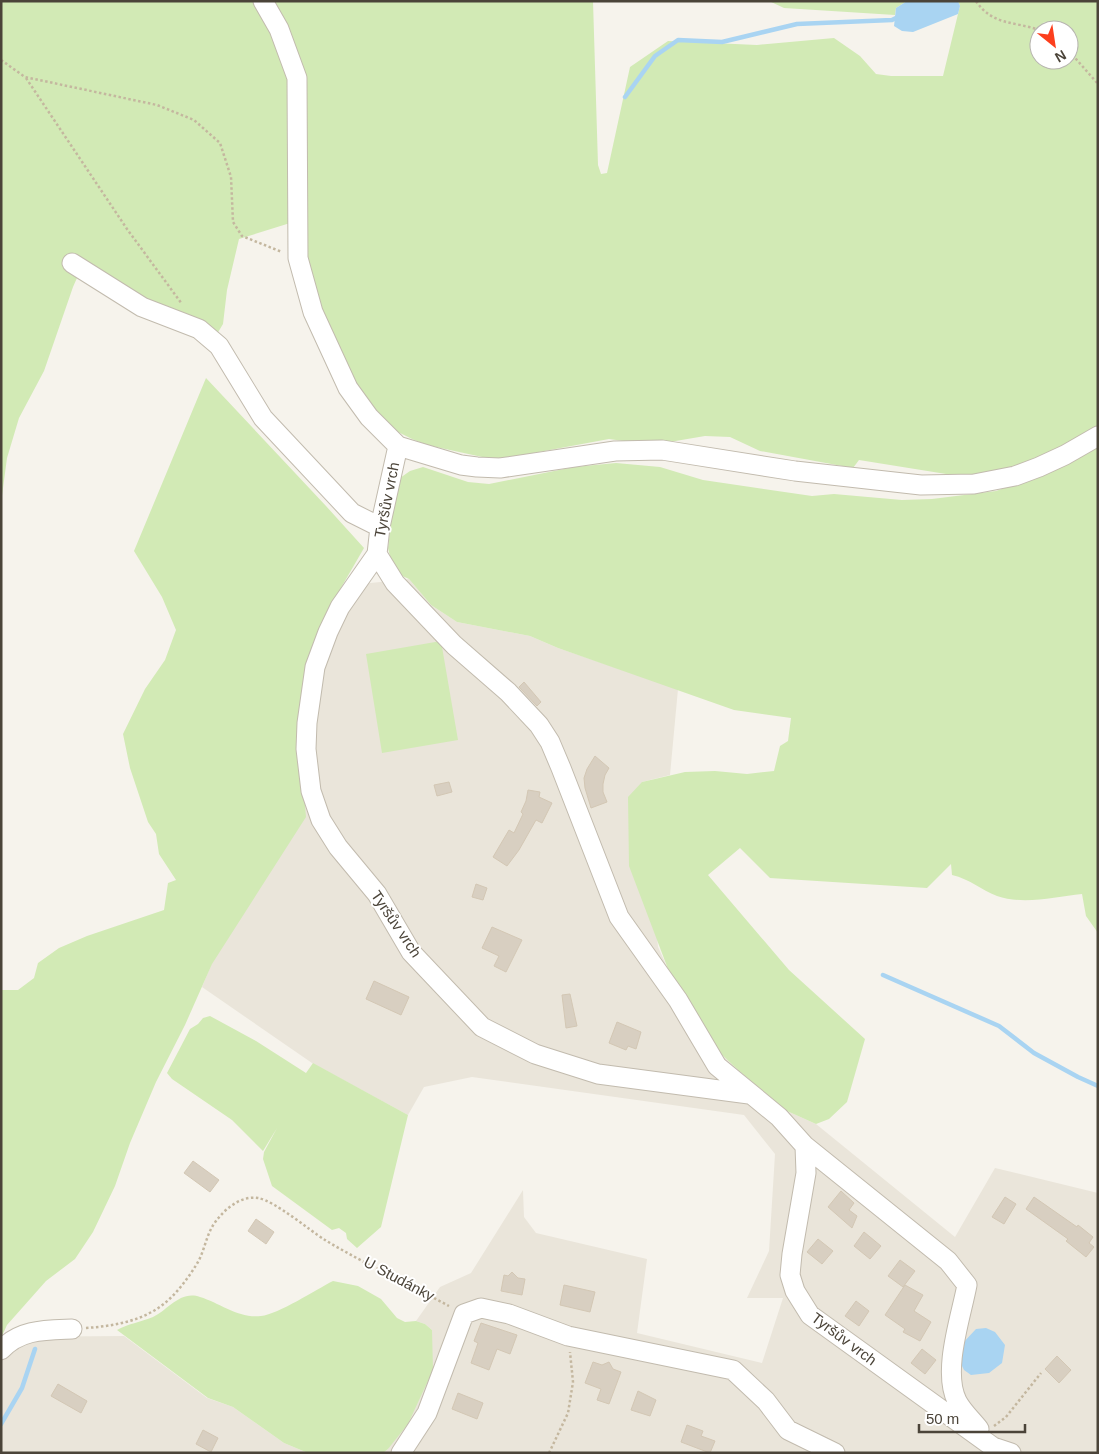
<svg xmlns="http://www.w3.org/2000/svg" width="1099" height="1454" font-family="Arial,sans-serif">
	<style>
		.residential { fill: #eae5da }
		.green { fill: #d2eab5; fill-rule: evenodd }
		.water { fill: #a9d4f2 }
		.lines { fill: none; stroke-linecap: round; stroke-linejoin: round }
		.stream { stroke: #a9d4f2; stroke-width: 4.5 }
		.building { fill: #d8cfc1; stroke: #d3c7b4 }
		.minor-casing { stroke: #c2bbae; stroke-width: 21 }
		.path { stroke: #c4b79f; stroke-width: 2.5; stroke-dasharray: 2.5 2.5; stroke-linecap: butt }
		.minor { stroke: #fff; stroke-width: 19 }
		.labels { text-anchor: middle; stroke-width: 4; stroke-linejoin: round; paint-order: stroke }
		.street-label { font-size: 15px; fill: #4b4439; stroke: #fff }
	</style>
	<rect width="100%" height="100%" fill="#f6f3ec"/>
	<!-- residential -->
	<path class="residential" d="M409 579 431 605 457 622 530 636 558 648 678 689 670 775 642 782 658 947 668 969 717 1050 738 1070 787 1111 816 1124 955 1237 995 1168 1098 1193V1453H383L388 1449 432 1349V1330L425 1324 416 1321 440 1287 471 1273 523 1190 524 1217 536 1233 647 1259 637 1333 762 1363 783 1298H747L769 1251 775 1154 744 1115 472 1077 424 1087 408 1115 312 1063 202 987 300 750 303 687 315 640 342 586Z
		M124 1336 207 1398 233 1407 284 1443 308 1453H1L2 1337Z"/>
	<!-- green -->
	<path class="green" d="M1 1H593L598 165 601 174 607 173 630 67 668 41 757 45 834 38 860 56 876 74 891 76H943L958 14 960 6 958 1H1098V428L1078 441 1017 468 971 478 859 460 853 468 760 451 730 437 705 436 652 445 609 439 496 460 427 445 412 439 398 432 384 420 366 402 345 369 305 267 303 219 239 239 227 290 223 324 217 334 140 297 84 262 73 287 44 371 19 418 7 458 1 503ZM1039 30H1069V60H1039Z
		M769 1H907L896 8 895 15 784 8Z
		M206 378 326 506 364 548 342 586 315 640 303 687 300 750 306 817 212 964 185 1025 156 1082 130 1143 115 1186 93 1232 75 1259 46 1281 7 1325 1 1338V990H18L34 978 38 963 59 948 87 936 164 910 168 883 176 880 159 854 156 834 148 822 130 768 123 734 145 689 165 660 176 630 162 597 134 551Z
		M1098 444V933L1086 916 1082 894C1055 897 1023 905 997 896 981 890 970 879 952 875L951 864 927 888 770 878 740 848 708 875 789 970 865 1039 847 1102 829 1119 816 1124 787 1111 738 1070 717 1050 668 969 629 866 628 797 642 782 685 772 715 771 747 774 774 771 780 746 788 741 791 718 734 710 558 648 530 636 457 622 431 605 409 579 398 574 392 565 388 548 391 522 400 478 410 471 423 467 468 482 489 484 574 467 616 463 660 467 703 480 812 496 834 494 902 500 932 499 996 491 1055 470Z
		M441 641 458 740 382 753 366 654Z
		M210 1016 256 1041 306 1073 313 1063 408 1115 381 1227 357 1248 347 1239 346 1233 339 1228 332 1230 272 1186 263 1159 264 1152 277 1128 263 1151 232 1120 172 1079 167 1073 190 1029 198 1024 203 1018Z
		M333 1281 358 1286 381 1299 397 1318 405 1322 416 1321 425 1324 432 1330 433 1370 408 1424 388 1449 383 1453H308L284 1443 233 1407 208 1398 117 1330C127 1324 141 1322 153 1317 167 1311 180 1290 200 1297 220 1303 239 1319 261 1316 279 1314 315 1290 333 1281Z"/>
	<!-- water -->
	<path class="water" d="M907 1H958L960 6 958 14 913 32 902 31 894 26 896 8Z
		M986 1328 995 1332 1005 1345 1002 1363 989 1373 971 1375 964 1370 960 1362 962 1344 976 1329Z"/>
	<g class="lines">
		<!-- stream -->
		<path class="stream" d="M625 97 655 56 678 40 722 42 797 24 892 20 898 17
			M883 975 999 1026 1034 1053 1078 1077 1098 1086
			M1 1424 22 1388 35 1349"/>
	</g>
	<!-- building -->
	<path class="building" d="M524 682 541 702 537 706 519 687Z
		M595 756 609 768 605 775 603 784V792L607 802 591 808 585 788 584 778 587 769Z
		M449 782 452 792 437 796 434 785Z
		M528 790 540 792 539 797 552 803 542 823 536 820 519 850 507 866 493 857 509 830 514 833 523 814 521 812 526 801Z
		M476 884 487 888 483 900 472 897Z
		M492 927 522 940 506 972 494 966 499 956 482 948Z
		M374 981 409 997 401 1015 366 999Z
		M570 994 577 1026 566 1028 562 995Z
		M617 1022 641 1032 636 1049 628 1046 626 1050 609 1043Z
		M193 1161 219 1180 210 1192 184 1173Z
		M841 1191 854 1203 849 1210 857 1216 852 1228 828 1207Z
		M1005 1197 1016 1204 1004 1224 992 1217Z
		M1034 1197 1077 1227 1078 1225 1093 1237 1089 1243 1094 1247 1086 1257 1066 1241 1068 1239 1026 1209Z
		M256 1219 274 1232 266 1244 248 1231Z
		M864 1232 881 1246 870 1259 854 1246Z
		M818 1239 833 1251 822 1264 807 1252Z
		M900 1260 915 1271 903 1287 888 1276Z
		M512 1272 518 1278 525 1279 522 1295 501 1291 504 1275 508 1276Z
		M564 1285 595 1292 590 1312 560 1305Z
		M905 1285 923 1295 914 1311 931 1322 920 1341 903 1332 905 1329 885 1315Z
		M856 1301 869 1311 859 1326 845 1316Z
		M481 1323 517 1335 510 1354 497 1349 489 1370 471 1363 478 1343 474 1341Z
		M922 1349 936 1360 925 1374 911 1363Z
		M1057 1356 1071 1370 1059 1383 1045 1369Z
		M593 1362 602 1365 609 1362 613 1369 621 1372 609 1404 597 1400 601 1389 585 1383Z
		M58 1384 87 1401 81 1413 51 1396Z
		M638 1391 656 1400 650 1416 631 1410Z
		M458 1393 483 1403 477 1419 452 1409Z
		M687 1425 703 1431 701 1436 715 1441 710 1453 681 1442Z
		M203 1430 218 1438 211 1452 196 1444Z"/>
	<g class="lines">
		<defs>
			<path id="minor" d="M263 1 279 29 297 78 298 258 313 312 348 388 369 417 398 446 461 465 477 467 500 468 615 451 662 450 795 471 921 485 974 484 1015 476 1039 467 1065 455 1098 436
				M72 263 142 307 199 329 219 346 263 418 352 513 380 527
				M398 446 380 527 377 554 340 607 328 632 315 667 307 723 306 749 311 791 321 820 338 847 377 894 411 952 482 1027 535 1054 598 1074 749 1094
				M377 554 395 583 454 645 508 692 539 725 550 742 561 768 619 917 678 1000 717 1066 779 1117 805 1146 806 1173 792 1254 790 1275 795 1291 810 1315 993 1447 1011 1453
				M805 1146 948 1261 967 1285C961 1317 942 1371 957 1401 962 1411 972 1420 979 1429
				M1 1350C20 1329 46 1330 72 1329
				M401 1453 427 1413 464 1314 481 1308 509 1314 568 1336 733 1370 766 1401 788 1430 835 1453"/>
		</defs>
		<!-- minor casing -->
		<use href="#minor" class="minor-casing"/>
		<!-- path -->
		<path class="path" d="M976 1C993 26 1014 21 1039 30
			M1069 51 1098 84
			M1 60 25 77 157 105 194 120 220 143 231 177 233 222 242 236 282 252
			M26 78 127 229 182 304
			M86 1328C114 1326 143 1321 165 1303 178 1292 189 1277 198 1262 204 1251 206 1238 212 1227 221 1212 239 1195 258 1198 275 1201 309 1230 325 1240 365 1264 408 1284 449 1306
			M994 1426 1006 1417 1041 1373
			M549 1453 568 1413 573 1382 570 1352"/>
		<!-- minor -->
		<use href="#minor" class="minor"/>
	</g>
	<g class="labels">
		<!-- street labels -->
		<g class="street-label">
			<text transform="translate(387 500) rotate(-79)" y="5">Tyršův vrch</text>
			<text transform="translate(396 924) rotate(56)" y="5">Tyršův vrch</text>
			<text transform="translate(399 1279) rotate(28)" y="5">U Studánky</text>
			<text transform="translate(844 1339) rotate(37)" y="5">Tyršův vrch</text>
		</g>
	</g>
	<!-- border -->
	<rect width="1099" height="1454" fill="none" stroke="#4b4439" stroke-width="5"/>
	<!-- north arrow -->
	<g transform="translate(1054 45) rotate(150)"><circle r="24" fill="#ffffff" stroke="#b7b4b0"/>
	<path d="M0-4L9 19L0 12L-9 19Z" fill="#fc3f1d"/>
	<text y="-8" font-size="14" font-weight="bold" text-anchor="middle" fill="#4b4439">N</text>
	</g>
	<!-- scale -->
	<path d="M919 1424v8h106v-8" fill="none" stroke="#4b4439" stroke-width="2.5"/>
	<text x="926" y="1424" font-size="15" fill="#4b4439" stroke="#ffffff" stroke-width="4" paint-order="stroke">50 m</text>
</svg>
